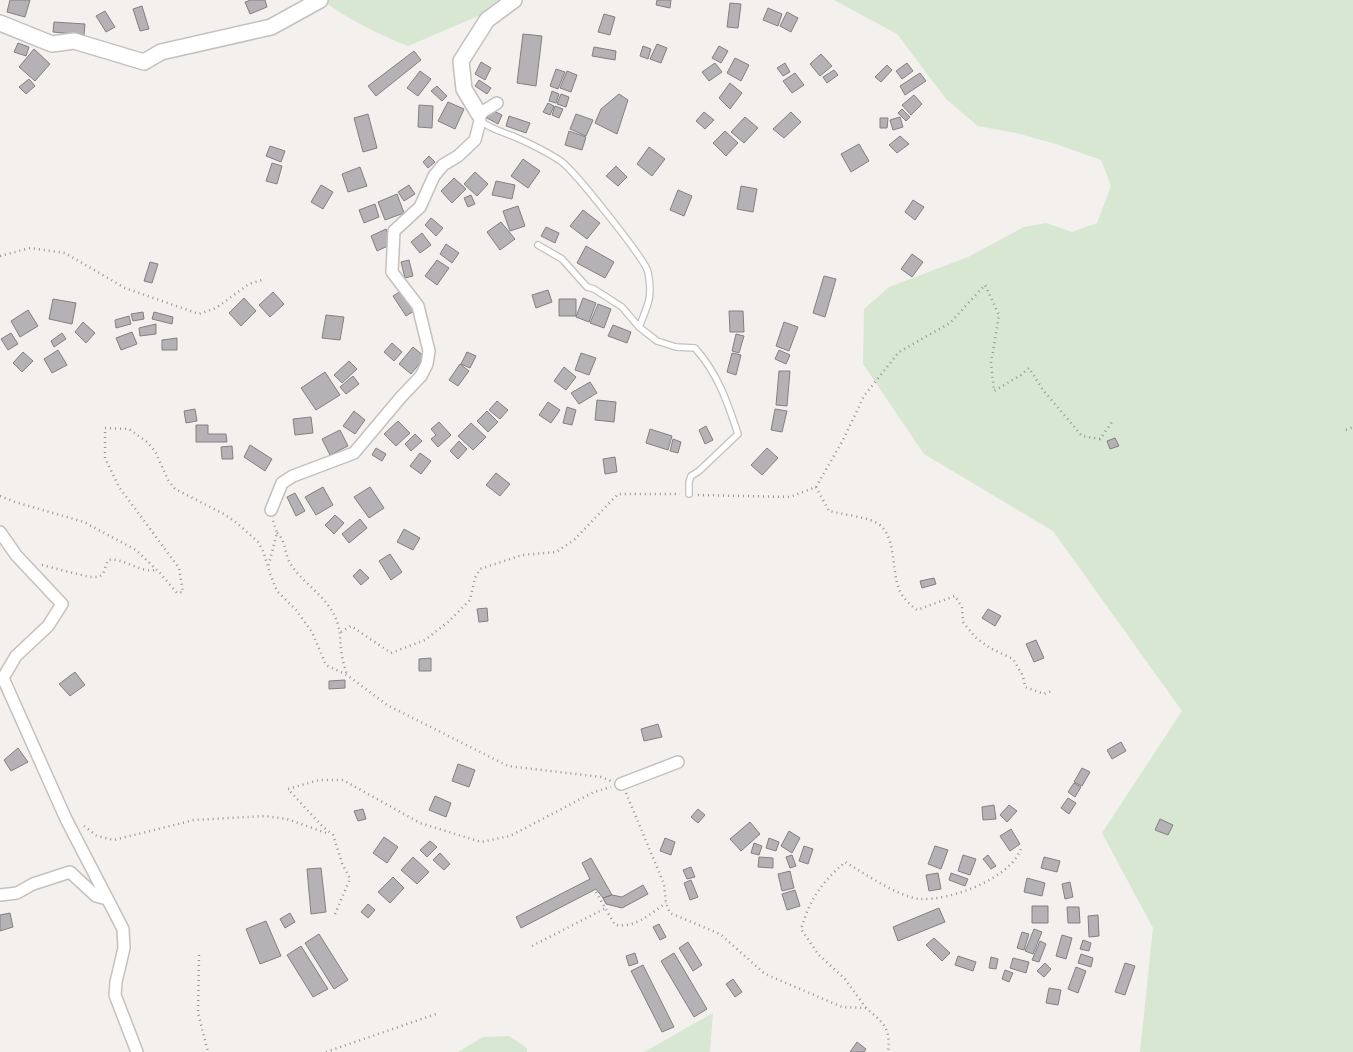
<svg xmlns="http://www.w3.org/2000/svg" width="1353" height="1052" font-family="'PT Sans Narrow',sans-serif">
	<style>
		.green { fill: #d7e7d2 }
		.building { fill: #b5b2b5; stroke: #838083 }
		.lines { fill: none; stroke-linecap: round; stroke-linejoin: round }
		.service-casing { stroke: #c4c0be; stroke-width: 8 }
		.minor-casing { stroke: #c4c0be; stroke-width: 14 }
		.tertiary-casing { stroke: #c4c0be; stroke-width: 18 }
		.path { stroke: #979593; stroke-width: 2.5; stroke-dasharray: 1 4; stroke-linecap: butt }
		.service { stroke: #fff; stroke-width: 5.5 }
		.minor { stroke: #fff; stroke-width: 11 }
		.tertiary { stroke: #fff; stroke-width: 15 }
	</style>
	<rect width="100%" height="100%" fill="#f3f0ed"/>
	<!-- green -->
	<path class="green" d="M322 0H516L408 46C378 34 349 20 322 0Z
		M834 0H1353V1052H1140L1153 928 1102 833 1182 711 1053 531 924 454 863 364 864 309 889 287 968 257 1024 227 1046 223 1072 232 1097 223 1111 186 1101 160 1056 144 1016 133 978 126 946 99 897 34Z
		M713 1013 710 1052H644Z
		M509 1036 527 1048V1052H458L483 1037Z"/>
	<!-- building -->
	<path class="building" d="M10 0H30L25 17 7 12Z
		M251 0H265L267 7 250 14 245 2Z
		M657 0H671L670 8 656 5Z
		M730 3 741 4 738 28 727 27Z
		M142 6 149 29 140 31 133 9Z
		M768 8 782 14 778 26 763 20Z
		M105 11 115 27 106 32 96 16Z
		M787 12 798 18 791 32 780 26Z
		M604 14 615 17 610 35 598 32Z
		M54 22 85 24 84 35 53 32Z
		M523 34 542 36 536 86 517 83Z
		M18 43 29 47 26 56 14 52Z
		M657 44 667 48 661 63 650 59Z
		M643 46 651 49 648 59 640 56Z
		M719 46 728 51 721 63 712 58Z
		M594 47 616 51 615 60 592 56Z
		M34 49 50 64 35 81 19 67Z
		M414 51 421 60 376 96 368 86Z
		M821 54 832 66 820 76 810 64Z
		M735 58 749 65 741 81 727 73Z
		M481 62 491 68 485 80 475 74Z
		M715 63 722 72 709 81 702 72Z
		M785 63 790 72 783 76 777 68Z
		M907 63 913 71 902 79 896 71Z
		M887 65 892 70 881 82 875 77Z
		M556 69 565 72 558 89 550 86Z
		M834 70 838 75 827 83 823 77Z
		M420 71 431 79 418 96 407 88Z
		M567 71 577 75 571 92 560 88Z
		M795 73 804 85 792 93 783 81Z
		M920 73 926 81 905 95 900 86Z
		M29 79 35 86 26 94 19 87Z
		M479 80 491 88 487 94 475 86Z
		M730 83 742 93 730 109 719 98Z
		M437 86 447 96 442 101 431 91Z
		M552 91 559 94 556 103 549 101Z
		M561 94 569 97 566 107 557 104Z
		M619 94 628 100 617 134 595 123 601 109Z
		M914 95 922 104 911 115 902 105Z
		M448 102 464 109 455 129 438 121Z
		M548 103 554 106 550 115 543 112Z
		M419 105 433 106 432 128 418 127Z
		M555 106 563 109 559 118 552 115Z
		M902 109 910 117 906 121 898 113Z
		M492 110 502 115 498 124 487 118Z
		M704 112 714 120 705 129 696 121Z
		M791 112 801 122 784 138 773 129Z
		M368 114 377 148 363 152 354 118Z
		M576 114 593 120 586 136 570 129Z
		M509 116 530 123 526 133 506 126Z
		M745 117 758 128 744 143 731 132Z
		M900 117 903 127 893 130 890 120Z
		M880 118H888L887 128H880Z
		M569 131 586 137 582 150 565 145Z
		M725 131 738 143 726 156 713 143Z
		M900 136 909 144 897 153 889 145Z
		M859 144 869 161 851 172 841 154Z
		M270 146 285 151 281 162 266 156Z
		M649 147 665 159 652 176 637 164Z
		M429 156 435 162 428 168 423 162Z
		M523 159 540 171 528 188 511 176Z
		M272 163 282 166 277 184 266 181Z
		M616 166 627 177 618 186 606 176Z
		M360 167 367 186 348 192 342 174Z
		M475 172 488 184 477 196 464 184Z
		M454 178 466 189 452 203 441 191Z
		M496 181 515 185 512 199 492 195Z
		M321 185 333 192 323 209 311 202Z
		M409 185 415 194 404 201 398 192Z
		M741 186 757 189 753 212 737 209Z
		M678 190 692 196 684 216 670 210Z
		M397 194 404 213 385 220 378 202Z
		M471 195 475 204 468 207 464 198Z
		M913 200 924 207 915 220 905 212Z
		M375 204 379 217 364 223 359 210Z
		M518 206 525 226 510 231 503 211Z
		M583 210 600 223 587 239 570 226Z
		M431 218 443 228 436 236 425 225Z
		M501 222 515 239 500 250 487 232Z
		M546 227 559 233 555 243 541 236Z
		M386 229 392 244 377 251 371 236Z
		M422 233 431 245 420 253 411 242Z
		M446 244 459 253 452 263 440 254Z
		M586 246 614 262 605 278 577 263Z
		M912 254 923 262 912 277 901 269Z
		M409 260 413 276 405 278 401 262Z
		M437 260 449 268 437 285 425 276Z
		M150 262 158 264 152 283 144 281Z
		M824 276 836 279 825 317 813 313Z
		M548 290 552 302 536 308 532 295Z
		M401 291 414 311 406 316 393 296Z
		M273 292 284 304 270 317 259 305Z
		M244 298 256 311 241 326 229 313Z
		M583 298 596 303 589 322 576 317Z
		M53 299 76 303 72 324 49 319Z
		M559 299H576V316H559Z
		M598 304 611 309 604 328 590 323Z
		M28 310 38 326 20 337 11 321Z
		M729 311H743L744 332H730Z
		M143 312 144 319 133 321 131 314Z
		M154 312 173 317 172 324 152 319Z
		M326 315 344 317 340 340 322 338Z
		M129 316 131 324 116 328 115 320Z
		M83 322 95 333 86 343 75 332Z
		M784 322 798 327 789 351 776 346Z
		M156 324V334L140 336 139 328Z
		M613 325 631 332 627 343 608 336Z
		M132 332 137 344 121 350 116 338Z
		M11 333 18 344 8 350 1 339Z
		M62 333 66 339 54 347 51 341Z
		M736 334 744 336 739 353 732 351Z
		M177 338V350H162V340Z
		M392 343 402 352 394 361 384 352Z
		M413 347 425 357 411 374 399 364Z
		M58 350 67 365 52 373 44 359Z
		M779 350 790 355 786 364 775 359Z
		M23 352 33 361 22 372 13 363Z
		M467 352 476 356 470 368 461 364Z
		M581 353 596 358 589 375 575 370Z
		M732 353 741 355 736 375 727 372Z
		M349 361 357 369 342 383 334 375Z
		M460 364 469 371 458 386 449 380Z
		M564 367 576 377 566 390 554 381Z
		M779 371H790L787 406 776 405Z
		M325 372 340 395 316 410 301 388Z
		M353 376 359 384 346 394 340 387Z
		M590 382 597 393 579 404 571 393Z
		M597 400 616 402 614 422 595 420Z
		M497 401 508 410 500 419 489 410Z
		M548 402 560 410 551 423 539 415Z
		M567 407 576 410 572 425 563 423Z
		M195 409 197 421 186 423 184 411Z
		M775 409 787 411 782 432 771 430Z
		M354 411 365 420 355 434 343 426Z
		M487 411 498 422 488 432 477 421Z
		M311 417 313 433 295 435 293 419Z
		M398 421 410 433 396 446 384 434Z
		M439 422 451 435 438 447 431 439 436 435 431 429Z
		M471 423 486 437 473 450 458 436Z
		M196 425H208V434H226L227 442H196Z
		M706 426 713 440 705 444 699 430Z
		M650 429 672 436 668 450 646 443Z
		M340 430 348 446 330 455 322 439Z
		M415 434 422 441 411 451 405 444Z
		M1115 438 1119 446 1110 449 1107 441Z
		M673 439 681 442 678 453 670 451Z
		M459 441 467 449 458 459 450 451Z
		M250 445 272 459 265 471 244 457Z
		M232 446 233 459H222L221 447Z
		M376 448 386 454 382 461 372 455Z
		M767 448 778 458 762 475 751 465Z
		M420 453 431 461 421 474 410 466Z
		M615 457 617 472 605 474 603 459Z
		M496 473 510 484 500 496 486 485Z
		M323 487 333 505 316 515 305 497Z
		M370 487 384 508 369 518 354 497Z
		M295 493 305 511 296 516 287 497Z
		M335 515 344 523 334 534 325 525Z
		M360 519 367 528 349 543 342 534Z
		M404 529 420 538 413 550 397 542Z
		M390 554 402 572 391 580 379 561Z
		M360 569 369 578 361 585 353 576Z
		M934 578 936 584 922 588 920 581Z
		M487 608 488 621 479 622 477 609Z
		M988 609 1001 616 995 626 982 618Z
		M1036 640 1044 658 1034 662 1026 644Z
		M431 658V671H419V659Z
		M75 672 85 685 70 696 59 684Z
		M345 680V688L329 689V681Z
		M658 724 662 737 644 741 641 729Z
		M1121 742 1126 751 1112 759 1107 750Z
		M18 748 28 762 11 771 4 760Z
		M458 764 475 770 469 787 452 781Z
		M1082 768 1090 772 1082 786 1074 782Z
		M1074 783 1081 787 1075 797 1068 792Z
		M435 796 451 803 446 817 429 810Z
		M1068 798 1076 803 1069 814 1061 808Z
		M994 805 996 819 983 820 982 807Z
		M1009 805 1017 811 1007 822 1000 815Z
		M363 809 366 819 358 821 354 811Z
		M698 809 705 815 698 823 691 817Z
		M1160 819 1173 825 1168 835 1155 830Z
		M750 822 760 834 741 851 730 839Z
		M1011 829 1020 844 1010 851 1000 836Z
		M789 831 800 838 792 853 781 846Z
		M384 837 398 847 387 863 373 853Z
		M665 838 675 842 671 855 660 851Z
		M769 838 779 842 776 851 766 848Z
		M430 841 437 847 427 857 420 850Z
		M754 843 762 846 759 855 751 853Z
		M804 846 813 849 808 864 799 861Z
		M935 846 948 850 941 869 928 864Z
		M440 853 450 864 444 870 433 860Z
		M792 855 796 866 790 868 786 857Z
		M963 855 976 859 970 875 958 871Z
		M988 855 996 866 991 869 983 859Z
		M413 857 429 872 417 884 401 870Z
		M759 857 773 858V868L758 867Z
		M1044 857 1060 861 1057 872 1041 868Z
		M591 858 612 895 603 898 596 889 521 928 516 917 590 879 582 863Z
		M691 867 695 877 687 879 683 870Z
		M321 868 326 912 311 914 307 869Z
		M790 871 794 888 782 891 778 874Z
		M938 873 941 889 929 891 926 875Z
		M951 873 968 879 965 886 949 880Z
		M393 877 404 888 390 903 378 892Z
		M1027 878 1045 883 1042 896 1024 892Z
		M691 880 698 897 690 900 684 883Z
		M1070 882 1073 897 1065 899 1062 884Z
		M643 885 648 894 622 908 606 904 603 898 612 895 622 897Z
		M795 890 800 906 787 910 782 894Z
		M368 904 375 910 368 918 361 912Z
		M1032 906H1048V923H1032Z
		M1067 907H1079L1080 923H1068Z
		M939 908 945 922 898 941 893 927Z
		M10 913 13 927 0 931V915Z
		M290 913 295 922 285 928 280 919Z
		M1098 915 1099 936 1089 937 1088 916Z
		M266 921 281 956 260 964 246 929Z
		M659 924 666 937 660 940 653 927Z
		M1034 929 1042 932 1033 954 1025 951Z
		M1022 932 1029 934 1024 950 1017 948Z
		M319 934 348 980 334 989 305 943Z
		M1062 935 1072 938 1066 959 1056 956Z
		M934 938 950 953 942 961 926 945Z
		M1083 940 1091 943 1089 951 1080 949Z
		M1040 941 1046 944 1039 962 1032 960Z
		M688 942 702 965 693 971 679 948Z
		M301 946 328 989 313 997 287 955Z
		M635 953 638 963 629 966 626 956Z
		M674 953 707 1009 694 1017 661 961Z
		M1081 954 1093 958 1091 967 1078 963Z
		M958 956 976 962 973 971 955 965Z
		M991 957 998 959 996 969 989 968Z
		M1013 958 1029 962 1026 973 1010 968Z
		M1045 963 1051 969 1044 977 1037 971Z
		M1125 963 1135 966 1125 995 1115 992Z
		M643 965 674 1027 662 1032 631 971Z
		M1076 967 1086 971 1078 993 1068 989Z
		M1005 970 1013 973 1009 982 1002 979Z
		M733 979 742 992 735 997 726 984Z
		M1049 988 1061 990 1058 1005 1046 1003Z
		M857 1042 866 1049 864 1052H850Z"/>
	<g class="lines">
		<defs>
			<path id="service" d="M480 121C491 129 503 132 515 137 527 142 551 154 562 162 575 172 645 259 648 272 653 297 648 305 639 327
				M538 245 562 259 587 287 594 289 622 307 639 327 657 341 676 347 695 348C718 374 727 401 738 434L699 471 691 476 689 482V494"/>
			<path id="minor" d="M271 510 282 483 293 476 354 453 401 397 421 376 427 364 429 351 418 306 392 272 394 231 420 207 434 176 443 165 458 156 475 140 480 121 479 114 497 103
				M0 532 16 555 62 604 48 626 16 656 3 678 66 819 123 929 124 948 116 982 115 995 137 1052
				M621 784 678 762
				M0 895 17 893 33 884 70 872 96 896 107 899"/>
			<path id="tertiary" d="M0 23 52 44 74 41 144 62 161 52 271 27 320 0
				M479 114 464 89 461 61 487 20 514 0"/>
		</defs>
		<!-- service casing -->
		<use href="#service" class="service-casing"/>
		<!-- minor casing -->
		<use href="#minor" class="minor-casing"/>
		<!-- tertiary casing -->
		<use href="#tertiary" class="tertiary-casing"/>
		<!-- path -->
		<path class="path" d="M0 256 30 248 65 253 125 288 199 314 216 308 249 284 265 279
			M1346 430 1353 427
			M816 487 829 511C841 514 865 517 875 522 897 532 891 570 899 589 902 597 910 605 917 610L955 596 962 607 963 622 975 637 990 648 1013 659 1023 676 1025 687 1044 694 1052 691
			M698 495 790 497 816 487 843 440 864 396 899 352 950 323 985 285 999 315 991 363 994 391 1021 375 1029 368 1043 390 1082 436 1100 439 1112 422
			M0 496 15 502 84 522 136 550 160 573 177 593 183 592 179 568 119 487 105 458V428L129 429 147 442 155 451 168 480 175 489 224 514 237 523 258 542 263 551 268 567
			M273 521 277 533 268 567 271 576 277 591 296 610 312 632 326 665 347 675 387 705 508 766 601 777 611 781
			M277 533C286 541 284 551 289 561 299 580 321 592 332 611 342 628 339 638 342 656 343 662 345 668 347 675
			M42 565 89 577H99L103 574 108 560C123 557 139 573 156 570
			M341 632 351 626 391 653 425 640 448 622 470 600 475 578 480 569 522 555 556 552 574 540 618 494H680
			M626 793 664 884 666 903 670 913 720 934 765 974 842 1007 866 1008C883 1023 891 1027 888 1052
			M84 826 97 836 114 840 194 820 265 816 287 819 329 834
			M596 892 615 925C636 928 650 914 666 903
			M335 914 350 879 342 863 333 835 322 826 288 789 319 780H343L420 823 481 842 510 836 594 792 611 787
			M532 946 606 908
			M199 955 198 1013 208 1052
			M866 1008 845 979 818 954 801 929C811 897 820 885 845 862 864 873 898 897 920 899 950 901 1012 878 1021 848
			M326 1052 436 1014"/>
		<!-- service -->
		<use href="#service" class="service"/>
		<!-- minor -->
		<use href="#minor" class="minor"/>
		<!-- tertiary -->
		<use href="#tertiary" class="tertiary"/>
	</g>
</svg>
